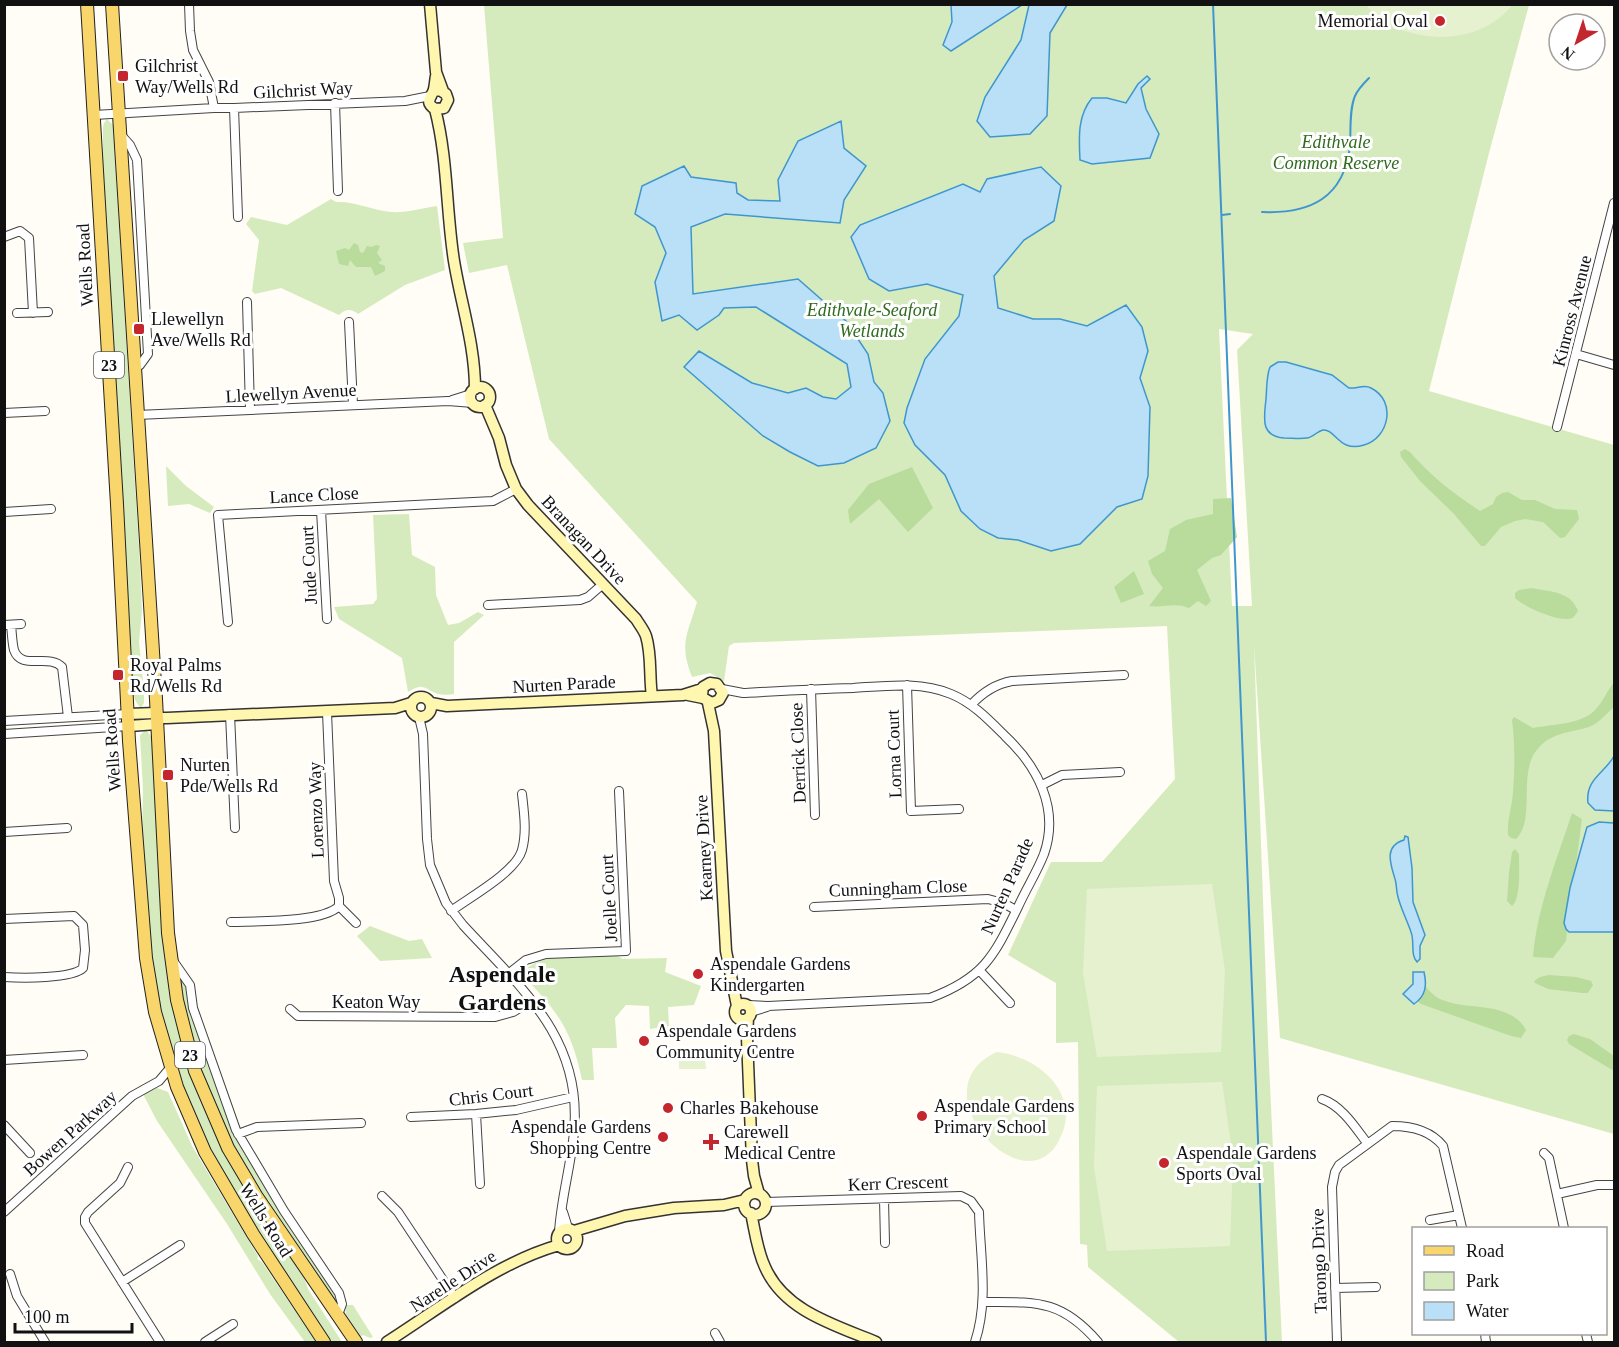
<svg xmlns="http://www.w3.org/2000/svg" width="1619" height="1347" font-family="'Times New Roman',serif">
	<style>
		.green { fill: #d5ebbd; fill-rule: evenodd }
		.forest { fill: #b9dc9c }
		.pitch { fill: #e6f2cf }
		.water { fill: #b9e0f7; stroke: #3f96cf; stroke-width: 1.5 }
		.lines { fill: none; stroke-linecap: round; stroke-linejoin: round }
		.stream { stroke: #3f96cf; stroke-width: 2 }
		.street-casing { stroke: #444; stroke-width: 10 }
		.secondary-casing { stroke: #333; stroke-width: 13 }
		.primary-casing { stroke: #222; stroke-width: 14 }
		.street { stroke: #fff; stroke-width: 8 }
		.secondary { stroke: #fff6b0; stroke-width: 10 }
		.primary { stroke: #f9d66b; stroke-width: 12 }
		.poi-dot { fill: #c4262e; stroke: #fff; stroke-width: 2 }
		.labels { text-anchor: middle; stroke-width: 6; stroke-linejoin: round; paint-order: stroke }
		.shield { fill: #fff; stroke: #585858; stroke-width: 1.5 }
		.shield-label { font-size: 16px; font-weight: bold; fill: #111 }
		.poi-label { font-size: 18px; fill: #111; stroke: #fff; text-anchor: start }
		.street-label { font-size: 18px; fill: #111; stroke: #fff }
		.park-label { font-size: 18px; font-style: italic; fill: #2f6b1f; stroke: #fff }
		.district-label { font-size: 24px; font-weight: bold; fill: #111; stroke: #fff }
	</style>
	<rect width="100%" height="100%" fill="#fffdf5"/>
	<!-- green -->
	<path class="green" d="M484 5H1529L1489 153 1429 391 1614 445V1134L1280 1038 1254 645 1268 1042 1282 1342H1179L1088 1267 1087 1245 1080 1244 1078 1042 1056 1043V983L1008 955 1051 862H1102L1175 779 1167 626 734 643 729 646 724 681 710 673 692 677C679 643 687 636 697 602L549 439 507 265 469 273 463 243 503 238ZM1219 329 1253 334 1237 350 1252 606H1232Z
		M107 119 113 125 139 547 142 610 139 642 144 691V703L141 708C130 698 131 675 129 661L103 190V127L104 123Z
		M331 199 336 202C354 201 372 210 391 212 406 213 423 208 437 206L445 270 405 285 358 314C351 308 345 309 339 315L281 288 255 294 252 291 259 240 246 224 251 217 287 225Z
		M166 466 186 486 214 507 210 513 189 504 168 506Z
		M409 514 412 555 435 567 436 595 448 625 459 623 478 612 484 615 454 642V694C449 695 443 695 438 694 423 688 424 682 408 692L402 658 339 619 334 607 373 604 377 599 373 515Z
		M146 730 151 736 152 746 164 944 196 1082 302 1271 308 1289 342 1342H330L241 1205 214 1158 171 1059 151 968 142 839 143 789 140 735Z
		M370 926 409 941 422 939 432 958 380 961 357 936Z
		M610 954 616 955 623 959 667 958 665 972 701 986 694 1005 668 1007 669 1026 650 1029 649 1006 626 1005 615 1018 617 1048H592L594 1080H582C572 1031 558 1011 523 976V971C545 952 582 956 610 954Z
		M177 971 186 984 188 1004 231 1130 336 1295 339 1302 338 1305 268 1200 264 1198C220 1128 189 1053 177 971Z
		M157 1088 168 1092 192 1146 258 1256 257 1259 262 1262 316 1342H305L270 1294 227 1224 157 1121 143 1094Z
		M345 1305H353L373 1337 370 1338 363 1335 360 1337 346 1315Z"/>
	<!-- forest -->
	<path class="forest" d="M354 243 358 245 360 252 363 253 367 246 371 247 376 245 380 246 377 253 382 260 378 263 385 266V271L375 276 371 267H356L350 260 348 266 339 264 336 251 345 248 349 250Z
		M1405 449 1410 452C1433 478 1452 492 1480 511L1493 504 1496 497 1502 493 1508 492 1522 500H1535L1555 509 1577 510 1579 519 1565 537 1560 538 1543 522 1525 519 1515 521 1501 527 1485 546H1481L1454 514 1420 481 1401 457 1400 452Z
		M912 467 933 508 908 532 879 499 850 524 848 510 869 484Z
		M1231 498 1237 537 1221 555 1212 558 1197 570 1211 601 1206 606 1198 601 1189 608C1174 602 1165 608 1149 606L1163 588 1152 574 1148 561 1165 551 1170 529 1186 520 1213 514V499Z
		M1134 571 1144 594 1121 603 1114 587Z
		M1532 588C1550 592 1571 591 1578 611 1577 612 1574 618 1572 618 1560 623 1524 607 1515 598V593L1519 590Z
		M1614 683V707C1607 713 1598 724 1589 727 1570 733 1550 732 1536 751 1518 775 1536 819 1516 839L1511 838 1508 835C1507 820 1512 807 1513 792 1515 768 1515 743 1512 720L1514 717 1533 728C1553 724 1580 725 1595 710 1603 702 1607 690 1614 683Z
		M1572 813 1582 819 1566 941 1553 958 1533 957C1537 908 1557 859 1572 813Z
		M1515 849 1519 854C1519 866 1521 900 1512 906L1507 901 1509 873 1512 852Z
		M1549 975 1576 977 1591 981 1593 985 1588 993H1582L1548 989 1535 983 1534 981 1540 977Z
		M1424 984C1428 990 1432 994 1438 998 1464 1012 1509 999 1526 1030L1521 1038 1511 1036 1421 1004 1415 999Z
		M1574 1034 1590 1039 1614 1056V1071L1569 1044 1567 1040 1569 1036Z"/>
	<!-- pitch -->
	<path class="pitch" d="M1366 5H1512C1478 49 1401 46 1366 5Z
		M1212 884 1225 971 1221 1052 1097 1057 1083 973 1087 889Z
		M997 1052C1042 1057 1085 1098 1057 1144 1020 1204 916 1088 997 1052Z
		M679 1056H705L706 1069H679Z
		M1222 1082 1233 1158 1230 1246 1107 1251 1094 1167 1097 1086Z"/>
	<!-- water -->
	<path class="water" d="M951 5V4L1022 5 951 51 943 45 952 22Z
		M1029 5H1067L1050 33 1047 116 1030 134 990 137 977 121 985 97 1021 40Z
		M1147 76 1150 79 1141 88 1146 109 1159 134 1150 158 1092 164 1080 160C1079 139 1077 116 1092 98H1107L1126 103 1138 84Z
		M841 121 844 148 866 166 844 200 840 223 725 214 691 227 693 294 798 279 846 321 868 354 874 382 883 393 890 421 876 448 844 463 818 466 790 452 763 436 684 367 699 351 752 383 788 393 806 388 823 397 836 399 851 387 847 364 756 307 724 308 719 315 697 330 679 315 662 321 655 282 666 253 655 227 635 214 642 186 684 166 691 177 736 183 737 193 748 200 780 201 778 180 798 141Z
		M1041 167 1061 186 1054 221 1024 240 994 276 998 308 1033 319H1060L1087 326 1126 305 1142 327 1148 351 1140 378 1150 407 1148 476 1142 499 1117 507 1080 544 1051 551 1018 540 998 538 980 529 961 511 945 475 915 445 904 423 907 408 925 359 959 316 963 295 927 284 889 291 869 279 851 237 860 225 963 184 980 192 987 179Z
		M1278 362H1286L1332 375 1349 388C1357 389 1364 384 1371 388 1397 401 1389 438 1364 445 1339 453 1336 429 1323 430 1317 431 1314 437 1307 438 1300 439 1292 438 1284 438 1260 436 1264 418 1266 399 1267 389 1266 377 1270 367Z
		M1614 756V811L1595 810 1588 803C1585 779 1605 773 1614 756Z
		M1599 822 1614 823V932H1569L1566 929 1564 923 1570 888 1587 827Z
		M1405 836 1408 837 1412 868 1413 902 1425 935 1420 946V959L1417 962C1410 955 1415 942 1411 932 1407 920 1401 909 1398 897 1396 891 1397 885 1395 879 1391 865 1383 846 1404 840Z
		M1413 972H1424C1427 985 1426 996 1414 1004L1403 994 1413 984Z"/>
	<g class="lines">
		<!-- stream -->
		<path class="stream" d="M1213 4 1266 1342
			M1262 212C1310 214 1344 198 1350 146 1351 131 1349 110 1355 96 1358 89 1364 83 1369 78
			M1222 215 1230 214"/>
		<defs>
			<path id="street" d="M189 4 190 31 193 50 209 82 214 108
				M335 103 338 191
				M234 108 238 217
				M94 115 214 108H234L405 101 430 96
				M121 135 130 145 137 160 148 354 140 365 134 369
				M4 237 20 231 29 238 33 313
				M247 302 250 410
				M17 313 48 312
				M349 322 353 405
				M1576 354 1614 365
				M452 400 471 394
				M4 413 45 411
				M137 415 448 401 473 403
				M1557 427 1614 203
				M321 510 327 619
				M4 512 51 509
				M488 605 580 600 588 597 603 584
				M228 622 218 515 493 501 516 489
				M4 625 21 624
				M11 625C12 633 12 642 14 650 21 671 49 653 62 667L68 717
				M907 685 911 811 959 809
				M722 689 743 693C780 691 816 689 853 688 885 686 920 681 951 694 973 703 989 720 1005 736 1037 766 1060 808 1044 854 1037 872 1026 889 1018 907 994 956 984 978 930 998L768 1006 748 1005
				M811 689 815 815
				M971 705C983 692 995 684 1012 681L1124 675
				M327 712 334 881 339 898V906L356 923
				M230 714 235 828
				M419 717 423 734 427 839 430 865 446 903 463 925C520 987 583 1038 574 1132 571 1165 561 1199 559 1232
				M4 721 128 714
				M4 734 129 726
				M1042 785 1062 775 1120 772
				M4 832 67 828
				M814 907 988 899 1003 903 1016 910
				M451 911C470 897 516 872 522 850 527 832 524 813 522 794
				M4 919 74 916 83 925 85 950 83 968C72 979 21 978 4 977
				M231 922C255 921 323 923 339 906
				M174 962 190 985 193 1008 236 1130 284 1211 339 1293 342 1304 338 1315
				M980 971 1010 1003
				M508 974 526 960 546 954 626 951 619 791
				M290 1009 298 1016 495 1017 513 1012 531 1001
				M751 1012 767 1007
				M4 1060 83 1055
				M1322 1099C1342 1106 1355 1127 1367 1143
				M476 1114 480 1184
				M411 1117 476 1114 516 1110 573 1097
				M4 1125 30 1153
				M238 1134 257 1127 361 1123
				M1544 1153 1549 1158 1564 1228
				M128 1167 120 1183 88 1212 85 1217V1223L160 1342
				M1557 1194 1597 1185H1614
				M382 1196 398 1212 455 1298
				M884 1199 885 1243
				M766 1202 961 1196 971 1201 979 1212C980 1255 989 1300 975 1342
				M4 1212 132 1096 159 1081 170 1068
				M563 1212 568 1228
				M1430 1220 1459 1215
				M10 1274 17 1296 45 1342
				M122 1282 180 1245
				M1335 1288 1376 1287
				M983 1302C1036 1302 1061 1299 1098 1342
				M715 1333 720 1342
				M1485 1334 1486 1342
				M1586 1334 1588 1342
				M205 1342 233 1324
				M1337 1342 1332 1187 1335 1172 1339 1165 1392 1126C1411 1126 1431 1131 1443 1146L1462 1228"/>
			<path id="secondary" d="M430 4 436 72 443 91
				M434 91 440 90 446 94 448 100 444 108 435 109C426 103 429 100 433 92 435 88 435 80 436 76
				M435 109C448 159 446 211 454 261 461 304 475 345 475 389
				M470 397a10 10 0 1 1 20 0a10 10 0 1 1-20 0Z
				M485 405 499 438 506 465 516 489 528 505 636 619C639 624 644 630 646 636 652 655 649 677 652 696
				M688 695 703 698 712 703 719 700 723 693 717 684 710 683 703 687 702 695
				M411 707a10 10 0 1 1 20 0a10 10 0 1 1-20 0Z
				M431 703 447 706 683 695 702 689
				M708 703 714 731 726 951 737 1006
				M128 714 156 713 160 718
				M129 726 157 724 160 718H167L395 708 411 703
				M735 1012a8 8 0 1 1 16 0a8 8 0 1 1-16 0Z
				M748 1018 747 1038 752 1160 754 1176 759 1194
				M744 1204a11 11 0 1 1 22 0a11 11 0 1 1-22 0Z
				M751 1213C755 1231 757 1250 765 1267 784 1311 835 1325 876 1342
				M557 1239a10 10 0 1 1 20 0a10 10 0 1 1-20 0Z
				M574 1231 625 1216 674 1208 724 1205 745 1200
				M387 1342C442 1307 496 1263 559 1245"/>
			<path id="primary" d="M87 4 117 504 129 741 146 958 155 1012 177 1087 205 1152 253 1234 324 1342
				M112 4 156 699 168 933 177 1000 195 1071 228 1148 257 1197 356 1342"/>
		</defs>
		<!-- street casing -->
		<use href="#street" class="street-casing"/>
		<!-- secondary casing -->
		<use href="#secondary" class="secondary-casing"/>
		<!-- primary casing -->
		<use href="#primary" class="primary-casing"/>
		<!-- street -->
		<use href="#street" class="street"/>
		<!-- secondary -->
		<use href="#secondary" class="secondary"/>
		<!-- primary -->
		<use href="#primary" class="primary"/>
	</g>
	<!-- markers -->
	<g class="poi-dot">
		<circle cx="1440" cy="21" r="6"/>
		<rect x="117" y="70" width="12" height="12" rx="3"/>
		<rect x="133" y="323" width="12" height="12" rx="3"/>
		<rect x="112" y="669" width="12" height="12" rx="3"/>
		<rect x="162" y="769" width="12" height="12" rx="3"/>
		<circle cx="698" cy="974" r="6"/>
		<circle cx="644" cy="1041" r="6"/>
		<circle cx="668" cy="1108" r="6"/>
		<circle cx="922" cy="1116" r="6"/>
		<circle cx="663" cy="1137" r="6"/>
		<path d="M708 1133h6v6h6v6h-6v6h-6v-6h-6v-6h6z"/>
		<circle cx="1164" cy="1163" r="6"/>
	</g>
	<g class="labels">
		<!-- shield labels -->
		<g class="shield">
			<rect x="94" y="352" width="30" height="26" rx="4.5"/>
			<rect x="175" y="1042" width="30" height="26" rx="4.5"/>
		</g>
		<g class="shield-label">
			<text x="109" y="371">23</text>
			<text x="190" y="1061">23</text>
		</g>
		<!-- poi labels -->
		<g class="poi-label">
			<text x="1428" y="27" text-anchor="end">Memorial Oval</text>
			<text x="135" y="72">Gilchrist<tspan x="135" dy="21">Way/Wells Rd</tspan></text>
			<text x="151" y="325">Llewellyn<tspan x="151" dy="21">Ave/Wells Rd</tspan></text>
			<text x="130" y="671">Royal Palms<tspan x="130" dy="21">Rd/Wells Rd</tspan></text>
			<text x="180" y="771">Nurten<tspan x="180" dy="21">Pde/Wells Rd</tspan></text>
			<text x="710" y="970">Aspendale Gardens<tspan x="710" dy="21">Kindergarten</tspan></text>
			<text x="656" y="1037">Aspendale Gardens<tspan x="656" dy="21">Community Centre</tspan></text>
			<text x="934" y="1112">Aspendale Gardens<tspan x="934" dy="21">Primary School</tspan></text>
			<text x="680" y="1114">Charles Bakehouse</text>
			<text x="651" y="1133" text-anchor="end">Aspendale Gardens<tspan x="651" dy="21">Shopping Centre</tspan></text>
			<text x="724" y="1138">Carewell<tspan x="724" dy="21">Medical Centre</tspan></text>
			<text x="1176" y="1159">Aspendale Gardens<tspan x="1176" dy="21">Sports Oval</tspan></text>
		</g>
		<!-- street labels -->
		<g class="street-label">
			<text transform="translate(303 90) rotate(-3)" y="6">Gilchrist Way</text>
			<text transform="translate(85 265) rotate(-93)" y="6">Wells Road</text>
			<text transform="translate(1572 311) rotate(-76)" y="6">Kinross Avenue</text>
			<text transform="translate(291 393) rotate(-3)" y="6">Llewellyn Avenue</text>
			<text transform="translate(314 495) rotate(-3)" y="6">Lance Close</text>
			<text transform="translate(584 540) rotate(47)" y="6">Branagan Drive</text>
			<text transform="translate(309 565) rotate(-93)" y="6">Jude Court</text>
			<text transform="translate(564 684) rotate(-3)" y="6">Nurten Parade</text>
			<text transform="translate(112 750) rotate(-94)" y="6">Wells Road</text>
			<text transform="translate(798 753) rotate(-92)" y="6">Derrick Close</text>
			<text transform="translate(894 754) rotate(-92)" y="6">Lorna Court</text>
			<text transform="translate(316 810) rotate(-92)" y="6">Lorenzo Way</text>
			<text transform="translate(704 848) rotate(-93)" y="6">Kearney Drive</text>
			<text transform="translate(1007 886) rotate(-66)" y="6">Nurten Parade</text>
			<text transform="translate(898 888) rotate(-2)" y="6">Cunningham Close</text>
			<text transform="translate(609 898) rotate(-93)" y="6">Joelle Court</text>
			<text x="376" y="1008">Keaton Way</text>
			<text transform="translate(491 1095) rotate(-7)" y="6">Chris Court</text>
			<text transform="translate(70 1133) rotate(-42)" y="6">Bowen Parkway</text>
			<text transform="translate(898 1183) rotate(-2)" y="6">Kerr Crescent</text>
			<text transform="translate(266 1220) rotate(58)" y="6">Wells Road</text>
			<text transform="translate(1319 1261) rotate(-92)" y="6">Tarongo Drive</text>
			<text transform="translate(453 1281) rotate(-33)" y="6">Narelle Drive</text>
		</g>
		<!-- park labels -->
		<g class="park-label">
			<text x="1336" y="148">Edithvale<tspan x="1336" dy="21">Common Reserve</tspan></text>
			<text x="872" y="316">Edithvale-Seaford<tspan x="872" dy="21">Wetlands</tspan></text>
		</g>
		<!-- district labels -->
		<g class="district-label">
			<text x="502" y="982">Aspendale<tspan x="502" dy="28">Gardens</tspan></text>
		</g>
	</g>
	<!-- border -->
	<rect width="1619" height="1347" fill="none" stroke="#111111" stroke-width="12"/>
	<!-- legend -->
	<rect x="1412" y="1227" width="195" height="108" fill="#ffffff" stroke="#a0a0a0" stroke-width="1.5"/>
	<rect x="1424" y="1246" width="30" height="9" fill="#f9d66b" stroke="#a0a0a0" stroke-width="1.5"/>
	<text x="1466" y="1257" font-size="18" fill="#111111">Road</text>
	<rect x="1424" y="1272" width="30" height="18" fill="#d5ebbd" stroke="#a0a0a0" stroke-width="1.5"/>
	<text x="1466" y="1287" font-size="18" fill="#111111">Park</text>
	<rect x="1424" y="1302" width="30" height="18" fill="#b9e0f7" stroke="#a0a0a0" stroke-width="1.5"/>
	<text x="1466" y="1317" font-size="18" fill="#111111">Water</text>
	<!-- north arrow -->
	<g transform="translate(1577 42) rotate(219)"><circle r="28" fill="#ffffff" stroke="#a0a0a0" stroke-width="1.5"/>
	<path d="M0-4.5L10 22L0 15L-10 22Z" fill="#c4262e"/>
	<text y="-9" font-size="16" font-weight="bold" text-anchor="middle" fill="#111111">N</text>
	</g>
	<!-- scale -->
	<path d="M15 1323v9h117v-9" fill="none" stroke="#111111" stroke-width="3"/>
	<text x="24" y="1323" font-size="18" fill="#111111" stroke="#ffffff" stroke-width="4.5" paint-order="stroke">100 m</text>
</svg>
